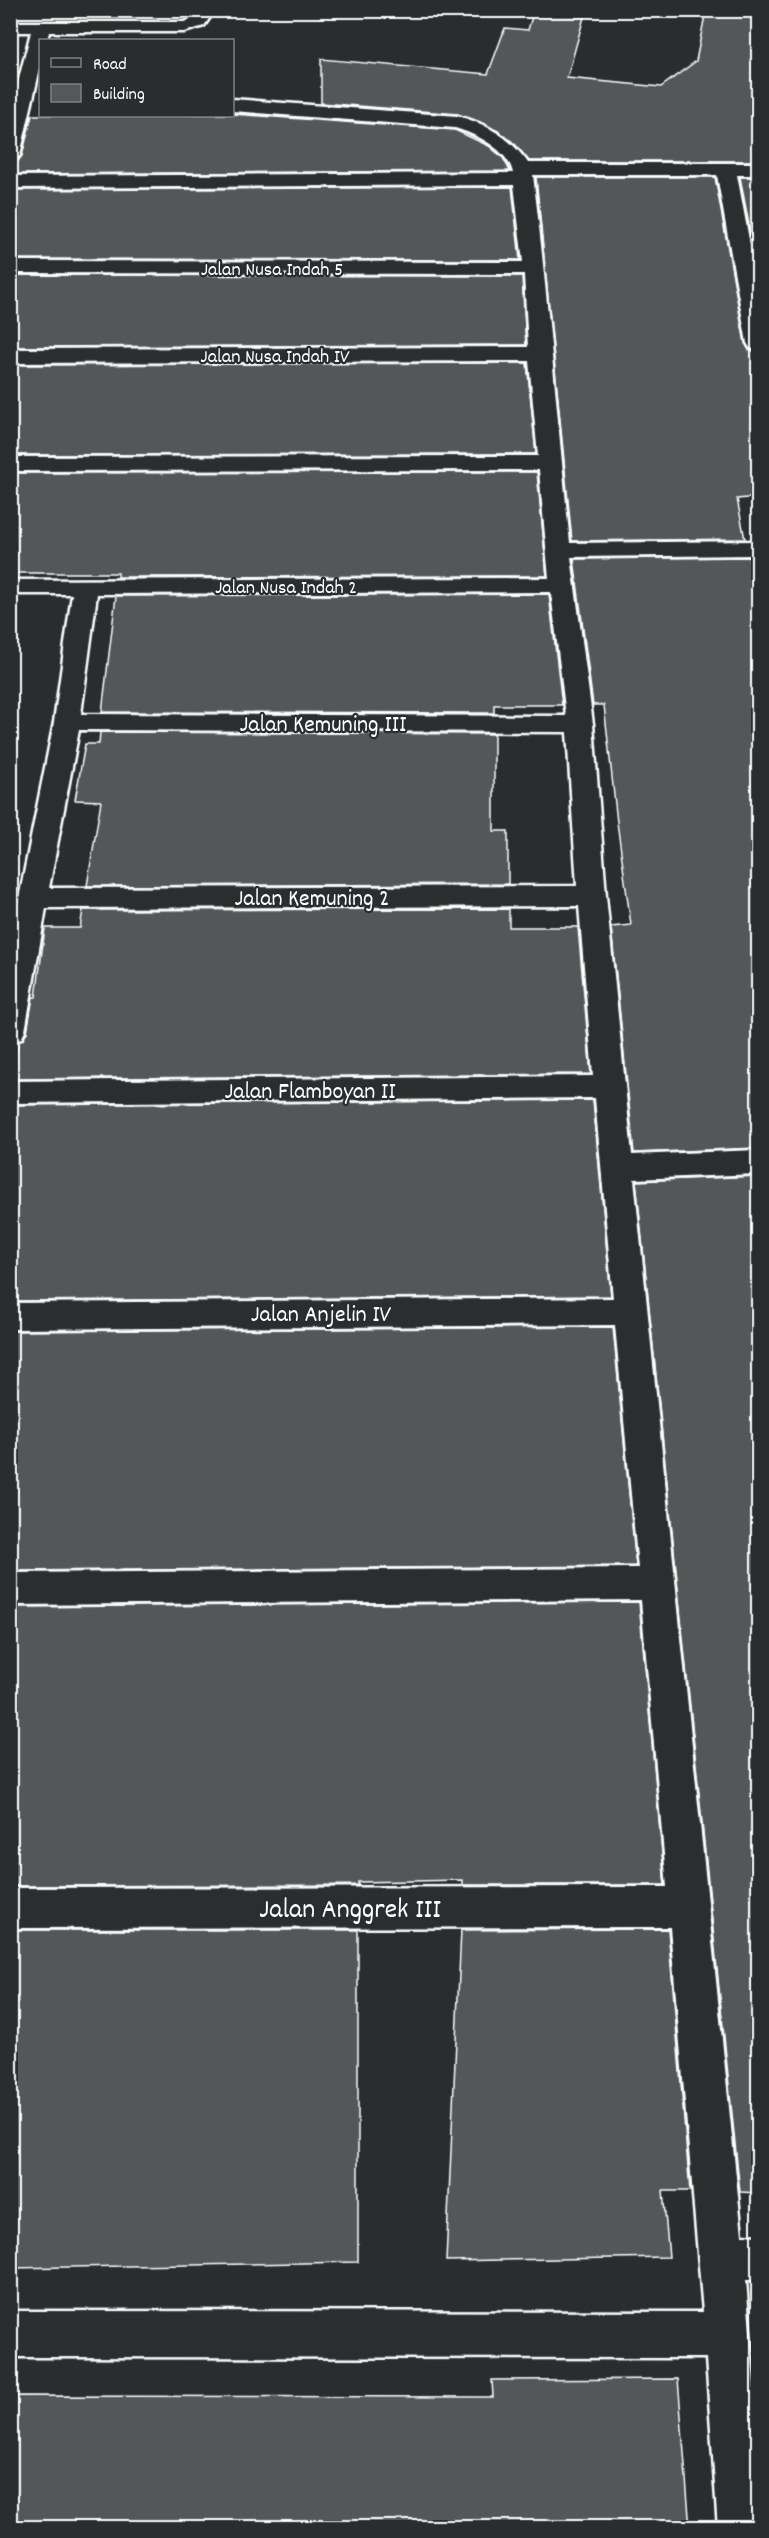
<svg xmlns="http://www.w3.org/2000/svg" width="769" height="2538" font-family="Dekko,sans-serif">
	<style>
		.building { fill: #555758; stroke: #fff; stroke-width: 1.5 }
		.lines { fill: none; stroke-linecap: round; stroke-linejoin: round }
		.minor-casing { stroke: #fff; stroke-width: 5 }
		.minor { fill: #2a2d2e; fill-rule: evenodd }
		.labels { text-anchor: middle; stroke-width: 4.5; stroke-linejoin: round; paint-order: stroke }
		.far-street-label { font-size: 20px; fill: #fff; stroke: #2a2d2e }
		.street-label { font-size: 24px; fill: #fff; stroke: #2a2d2e }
		.near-street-label { font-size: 28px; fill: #fff; stroke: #2a2d2e }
	</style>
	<rect width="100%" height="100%" fill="#2a2d2e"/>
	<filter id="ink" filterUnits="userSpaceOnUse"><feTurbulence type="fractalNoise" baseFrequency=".0167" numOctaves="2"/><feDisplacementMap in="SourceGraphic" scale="12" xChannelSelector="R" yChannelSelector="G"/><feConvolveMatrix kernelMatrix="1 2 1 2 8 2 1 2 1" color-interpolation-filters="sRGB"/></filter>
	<g filter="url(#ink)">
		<!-- building -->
		<path class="building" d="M534 10H586L567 78 661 87 696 61 706 10H759V161H529L515 144 498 131 458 114 321 103V59L488 74 505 28 528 30Z
			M232 114 455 130 489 146 503 158 510 171 10 174V163L18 161 22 156 32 115Z
			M536 177H715L745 343 749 350 759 352V497L737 499 745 539 572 541Z
			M740 177H759V278Z
			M512 187 520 260 10 259V190Z
			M10 275 522 276 526 345 10 347Z
			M527 363 536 454 10 455V365Z
			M537 472 547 576 118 577V573H10V473Z
			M749 557 759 602V1148L634 1153 611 927 631 925 617 822 604 705H593L574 559Z
			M549 594 562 705H494V713L102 712 116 596Z
			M100 732 494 734V831H508V884L87 886 101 801 75 800 85 744H99Z
			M509 909V927H578L591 1074 13 1079 18 1042 23 1040 27 1032 33 997H36L45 928H80L83 910Z
			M593 1100 611 1296 10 1301V1105Z
			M759 1176V2193L740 2192 636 1181Z
			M613 1327 636 1566 10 1571V1331Z
			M639 1602 665 1885H463V1880L358 1882V1885L10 1886V1607Z
			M668 1929 690 2191H663L669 2257 446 2261 461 1930Z
			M10 1930H358V2262L10 2268Z
			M678 2379 690 2528H10V2396L493 2397 492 2380Z"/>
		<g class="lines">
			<defs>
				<path id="minor" d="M197 10H215L204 26 184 32H49L47 40H40V68L20 155 17 159 10 161V114L31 32H10V22H184L192 19Z
					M232 99 457 116C487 124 510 137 528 163H758V175H737L758 288V350L750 348 747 343 717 175H533C548 297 557 420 570 543L758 541V555L571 557 593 724 606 896 632 1155 758 1150V1174L634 1179 742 2235 758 2236V2280H746L758 2435V2528H718L706 2358 10 2357V2311L703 2312 670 1927 10 1928V1888L667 1887 641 1600 10 1605V1573L638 1568 615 1325 10 1329V1303L613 1298 595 1098 10 1103V1081L593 1076 579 906 46 908 25 1031 21 1039 10 1042V944L54 722 72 594H10V580L549 578 539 470 10 471V457L538 456 529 361 10 363V349L528 347 524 274 10 273V261L523 262 514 185 10 188V176L513 173C508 149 476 134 455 128L232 111ZM551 592 566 716 81 714 97 594ZM79 730 567 732 577 886 49 888Z"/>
			</defs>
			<!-- minor casing -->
			<use href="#minor" class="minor-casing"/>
			<!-- minor -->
			<use href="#minor" class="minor"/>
		</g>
	</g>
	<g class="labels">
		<!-- far-street labels -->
		<g class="far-street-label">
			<text x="272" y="275">Jalan Nusa Indah 5</text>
			<text x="275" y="362">Jalan Nusa Indah IV</text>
			<text x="286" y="593">Jalan Nusa Indah 2</text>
		</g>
		<!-- street labels -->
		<g class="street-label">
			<text x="323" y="731">Jalan Kemuning III</text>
			<text x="312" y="905">Jalan Kemuning 2</text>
			<text x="310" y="1098">Jalan Flamboyan II</text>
			<text x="321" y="1321">Jalan Anjelin IV</text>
		</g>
		<!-- near-street labels -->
		<g class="near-street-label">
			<text x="350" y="1917">Jalan Anggrek III</text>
		</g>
	</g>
	<!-- margin -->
	<rect width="769" height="2538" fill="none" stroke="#2a2d2e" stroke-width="36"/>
	<rect x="18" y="18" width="733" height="2502" fill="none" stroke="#fff" stroke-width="2" filter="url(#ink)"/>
	<!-- legend -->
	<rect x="39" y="39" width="195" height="78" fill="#2a2d2e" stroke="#7f8182" stroke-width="1.5"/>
	<rect x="51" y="58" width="30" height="9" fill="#2a2d2e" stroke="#7f8182" stroke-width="1.5"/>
	<text x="93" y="69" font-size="18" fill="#ffffff">Road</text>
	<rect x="51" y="84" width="30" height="18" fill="#555758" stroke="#7f8182" stroke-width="1.5"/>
	<text x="93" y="99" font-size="18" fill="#ffffff">Building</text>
</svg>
